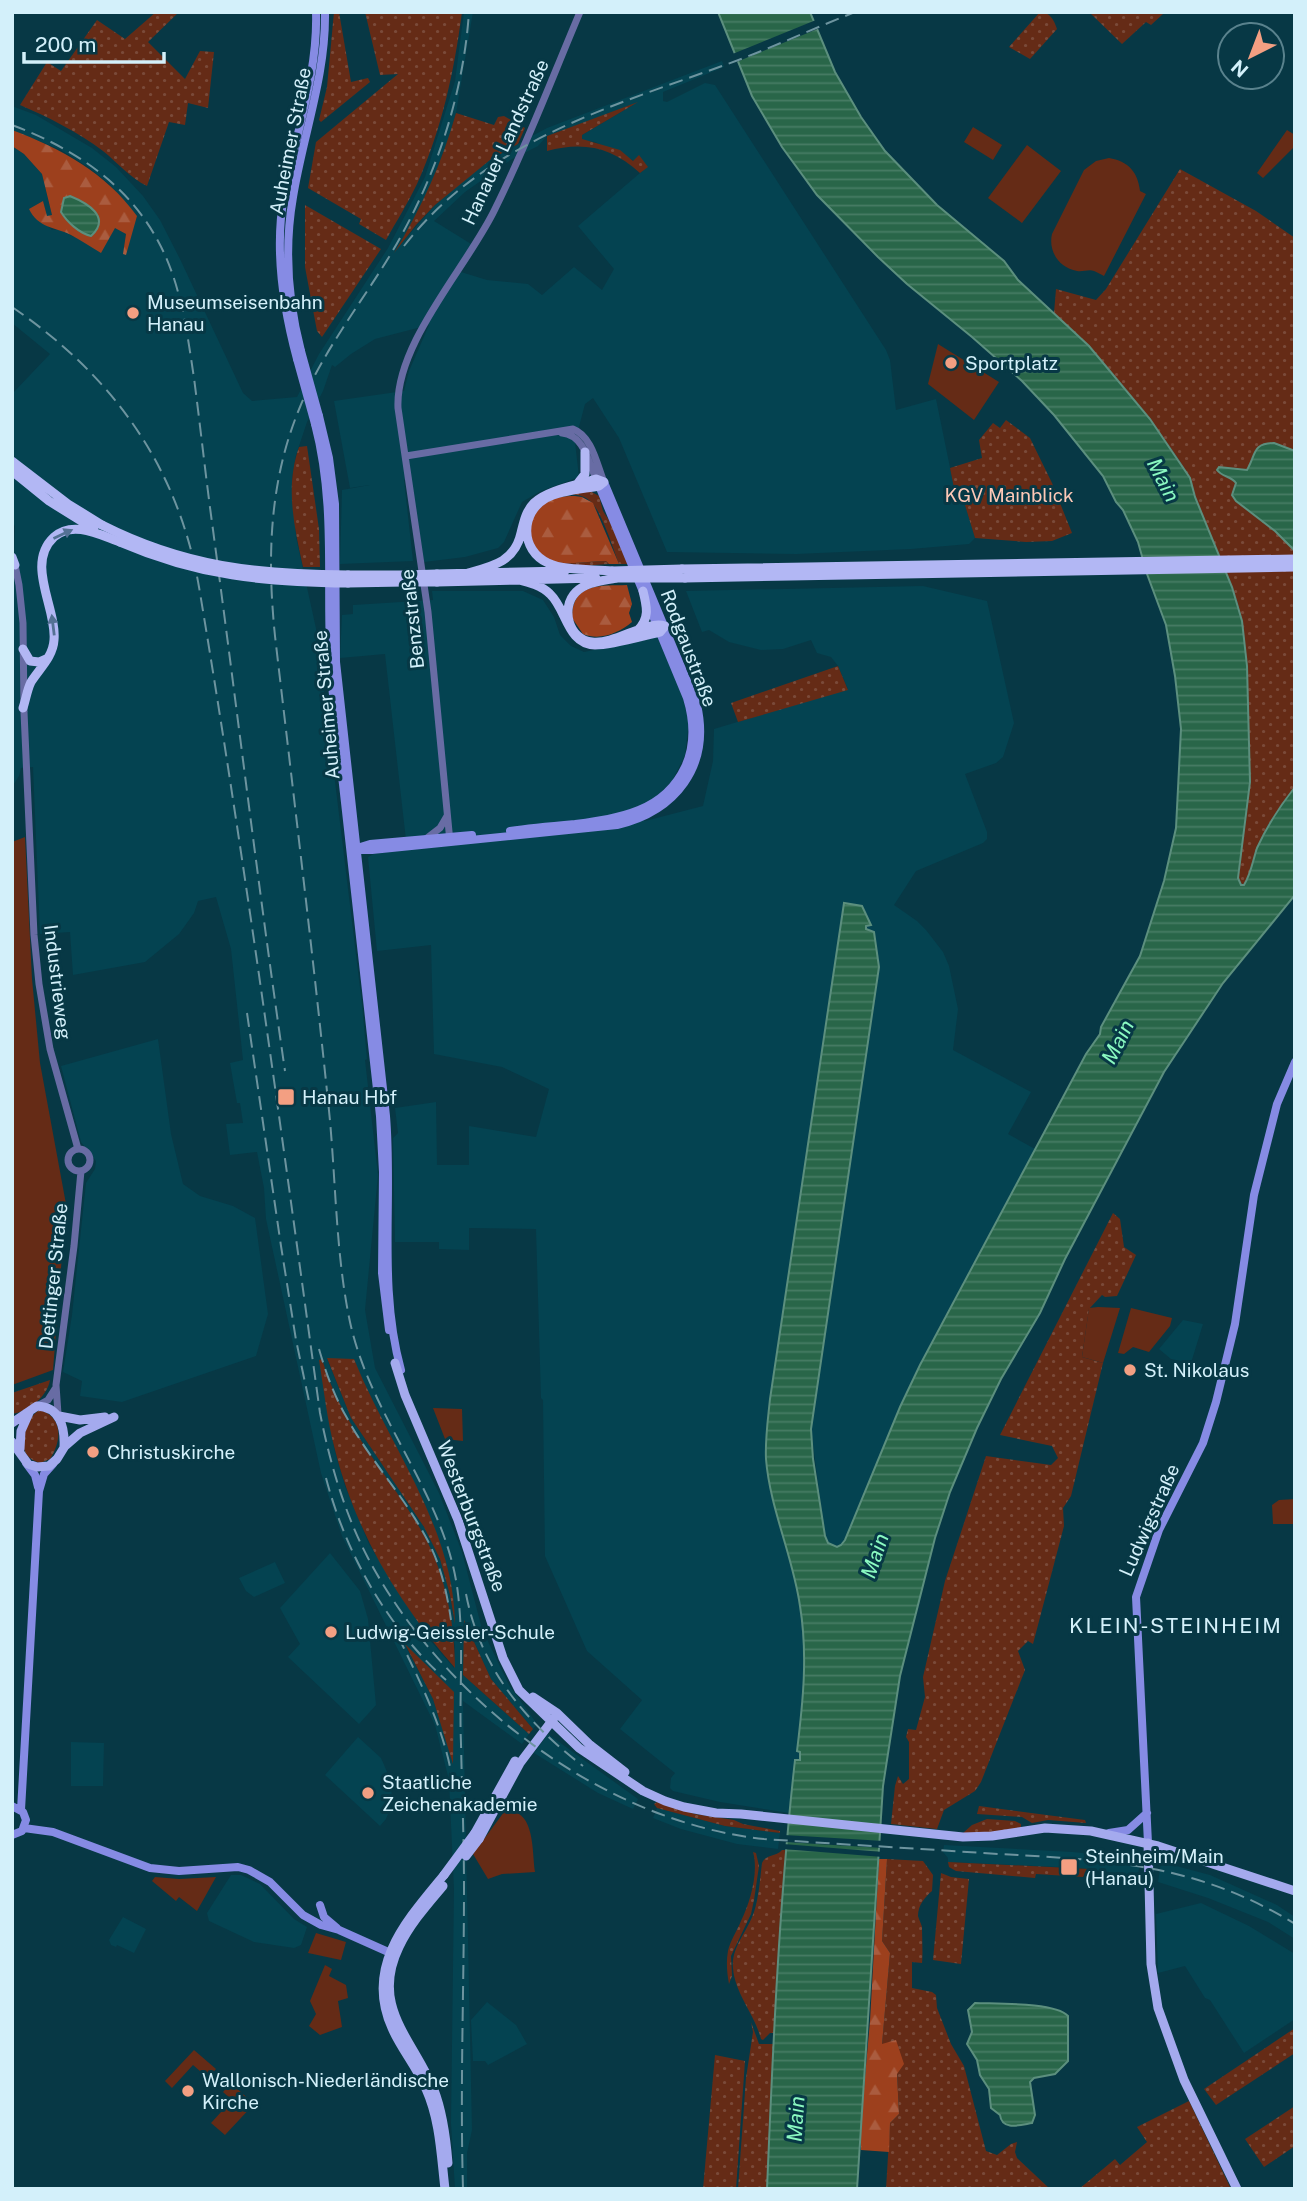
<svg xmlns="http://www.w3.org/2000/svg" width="1307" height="2201" font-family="'Public Sans',sans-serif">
	<defs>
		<pattern id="grass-dots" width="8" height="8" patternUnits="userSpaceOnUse" patternTransform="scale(1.75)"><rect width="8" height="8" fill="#652b16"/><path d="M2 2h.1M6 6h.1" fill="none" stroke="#7a4a39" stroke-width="1.8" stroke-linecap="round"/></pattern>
		<pattern id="forest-firs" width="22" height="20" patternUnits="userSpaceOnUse" patternTransform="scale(1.75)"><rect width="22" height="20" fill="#9d401d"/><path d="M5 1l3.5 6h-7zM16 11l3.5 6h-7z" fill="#aa5c3f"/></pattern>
		<pattern id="water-rules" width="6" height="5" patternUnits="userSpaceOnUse" patternTransform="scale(1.75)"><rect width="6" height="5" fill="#296649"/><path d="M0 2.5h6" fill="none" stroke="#477c64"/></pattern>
	</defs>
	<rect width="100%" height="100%" fill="#073845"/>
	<path fill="#044351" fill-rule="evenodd" d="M464,12h9l-17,101 -7,25 -22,57 -28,51 36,-41 28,-24 27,-21 42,-24 15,-8 175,-67 2,6 -61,25v9l4,1 38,-19 10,2 171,265 4,10 6,50 40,-11 19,93 6,-1 14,47 -6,6 -58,5 -115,5 -129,-2 -48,-114 -26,-40 -8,6 -10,38 4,35 -38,14 -19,11 -18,40 -6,6 -33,9 -41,5 -13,-84 -7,2 9,81 -73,3 2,-74 28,-5 -20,3 -16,-87 70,-10 5,-20 20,-46 -54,14 -24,15 -16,13 -3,-2 -9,26 -16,31 -11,33 -4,23 4,59 21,96 45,371 5,55 -2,1 13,115 -13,135 10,58 64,125 23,59 20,77 27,56 28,39 -4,5 -42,-50 -26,-57 -2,53 66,59 -7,10 -59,-43 9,429 -5,23v36h-12l-4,-66 3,-234 -5,-109 -14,-55 -93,-189 -21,-63 -55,-254 -2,-31 -7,-36 -27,3 -4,-31 17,-1 -3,-20h-3l-7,-40 13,-3 -12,-111 -15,-52 -18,4 -4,12 -15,21 -34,28 -72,13 -3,-43 -30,2 -7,-167 -12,1 -2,8 -7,11v-202l1,1 2,-60 -3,-4v-128l38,-40 -38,-31v-177l12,8 18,20 10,41 -5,2 -4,-16 -13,8 22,21h9l13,7 41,-10 11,7 -3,20 14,-38 -28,-32 -21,-17 -27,-17 -49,-20v-24l24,9 56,33 24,19 27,29 17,24 20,39 63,134 9,8 45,-4 22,-43 69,-106 37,-71 30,-96zM633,105l-51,30 -1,5 14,2 52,25 -69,59 36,43 -12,21 -28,-23 -32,28 -14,-11 -41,-4 -26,-8 15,-25 -42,-26 31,-29 47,-33 26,-13 9,-10zM321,1359l8,24 18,37 72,106 18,39 11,39 7,43 -1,21 -26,-30 -59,-94 -24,-58 -11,-38zM327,1359l37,25 44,86 36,86 8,37 2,24 -4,-22 -10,-36 -16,-32 -73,-109zM406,1647l47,45v69l-20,-62z
		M923,586l64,15 27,122 -11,34 -7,6 -31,11 22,58v7l-4,4 -67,28 -22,34 23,16 9,9 17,22 6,14 9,43 -5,41 78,42 -23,42 27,15 -94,175 -45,94 -51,122 -4,5 -9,1 -6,-6 -2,-11 -13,-100 68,-462 -5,-35 -8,-3v-3l5,-2 -9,-18 -18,-3 -74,496 -4,43v18l8,41 25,96 6,50 -2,56 -6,48h3v9h-5l-6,53 -69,-11 -47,-11 -3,-3 1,-10 4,-5 -55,-44 22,-29 -55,-49 -42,-95 -2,-156 -2,-2 -5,-169 -67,-1v22l-30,-1v-7h-44l-2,-104 5,-5 -3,-25 41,-6 1,63h32v-39l67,11 13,-48 -47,-22 -68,-13 -3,-109 -54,6 -9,-94 6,-3 33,-5 -22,-195 -45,4 2,-43 11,-1v-9l80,-5 -1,-9h91l20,9 11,17 6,18 11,11 13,6 73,-15 23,51 9,34 -4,33 -13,26 -19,19 -19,11 11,10 58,-15 10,-45 1,-32 134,-40 -10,-23 -7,-9 -14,-4 -6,-13 -28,9 -22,1 -32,-8 -20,-12 -7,2 -16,-41z
		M158,1039l13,95 12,50 17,12 33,10 22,12 13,96 -12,42 -134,46 -42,-6 2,-15 -19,-9 9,-57 14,-132 9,-14 1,-8 -15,-19 -20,-76z
		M1183,1320l20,4 -12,39 -20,-4 -12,-10z
		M330,1553l30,38 8,28 8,86 -17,19 -71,-67 12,-13 -20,-36z
		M275,1562l10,21 -31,14 -8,-6 -7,-13z
		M548,1734l90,65 -5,10 -35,-16 -64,-40z
		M358,1737l23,21 10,23 1,23 -6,15 -6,7 -55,-51z
		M71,1742l33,1 -1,43h-32z
		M657,1808l68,18 55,7 -2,16 -41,-5 -56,-15 -28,-11z
		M944,1845l129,7 67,7 -2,17 -58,-8 -132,-6v-4l-5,-6z
		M1161,1862l49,13 67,30 18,12v22l-27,-17 -60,-24 -50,-16z
		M231,1875h10l19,9 34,35 13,8 -6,18 -7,3 -40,-6 -45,-21 -2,-8z
		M1201,1903l48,23 46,28v65l-51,34 -34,-53 -5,-2 -20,-32 -27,7 -2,-59z
		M123,1917l23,12 -12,24 -17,-8 -1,2 -5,-2 -2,-5z
		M487,2002l29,23 11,19 -39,21 -3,-4h-12l-2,-41z"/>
	<path fill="url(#grass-dots)" d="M156,12h23l-31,30 37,37 15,-28 14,1 -6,56 -20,-5 -3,22 -16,-3 -22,64c-17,-8 -29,-23 -44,-35 -25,-19 -55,-34 -83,-46l27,-43 14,9 36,-51 28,19z
		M334,12h5l12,70 17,-4 2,4 -49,40 -2,-2 8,-33z
		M365,12h97c-8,60 -20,117 -45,172 -9,19 -21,38 -31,56l-27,-16 2,-5 -53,-31 8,-46 82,-68 -18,1z
		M1040,12c10,0 14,8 17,17l-27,30 -21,-12z
		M1089,12h73l1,2 -12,11 -5,-3 -24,22z
		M638,102l-56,33v4l38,11 13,11 6,-6 9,12 -8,6c-28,-26 -57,-32 -93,-22v-15z
		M456,113l38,12 4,-8 6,-1 21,12 -7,16 -28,16 -55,45 -19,20 -22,28c27,-44 48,-90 62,-140z
		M1180,169l76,42 39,27v213c-14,-7 -32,-14 -41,3 -3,5 -4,11 -7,16l-23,-2 -7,3 20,12 -5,12 4,6 39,30 20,20v236l-27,38 -11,24 -9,29 -5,7 -5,-5 12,-98 -3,-116 -5,-45 -5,-20 -42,-104 -5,-19 -11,-18 -29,-41 -37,-45 -24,-28 -35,-33 2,-24 40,11 10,-11z
		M305,205l76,44 -59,88 -5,-6 -12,-64z
		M1006,420l24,18 22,45 20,50 -20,8 -26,1 -51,-4 -14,-46 -6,1 -5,-25 32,-10 -3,-18 14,-17 7,5z
		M307,446l12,83 1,38h-17c-9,-41 -18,-80 -4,-120z
		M590,491l9,5 4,15 7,11 18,42h-9c-6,-16 -16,-48 -26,-60 -20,-25 -77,3 -61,39 4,8 11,15 20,18 16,5 37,0 54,0l3,3c-18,1 -42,5 -59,-1 -28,-12 -29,-51 -2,-64 12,-7 29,-7 42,-8z
		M838,666l10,24 -110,32 -7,-19z
		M1113,1213l7,6 4,28 12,8 -19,41 -12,1 -3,-2 -13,14 -7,48 21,6 -32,133 -8,12 1,18 -31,118 -5,-3 -10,10 7,19 -44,112 -6,9 -31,19 -7,19 -46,-5 4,-38 3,-10 5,8 6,-5v-37l-3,-5 2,-8 8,1 9,-33 -2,-20 22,-96 41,-125 65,9 7,-7 -6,-12 -52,-11z
		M327,1358l27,1c35,87 100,168 101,265l-5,-29 -10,-36 -16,-32 -73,-109z
		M322,1359c19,65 62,110 96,166 26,41 37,96 37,143 -56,-64 -99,-135 -120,-218 -8,-30 -11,-60 -16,-90z
		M50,1380c-3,17 -21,31 -38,34v-21z
		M40,1410c23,7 22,31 10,49l-10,4c-18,-5 -20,-20 -13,-36 4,-8 5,-13 13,-17z
		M464,1620l27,59 42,50 -4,5 -66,-59z
		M405,1644l49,48 -1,72 -20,-65z
		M657,1802l38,12 39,6 9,4 37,7v2l-55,-7 -68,-18 -3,-4z
		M979,1806l106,14 1,3 -38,-3 -16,3 -10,-6 -45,-3z
		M987,1819l28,2 6,3v5l-32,4h-26l9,-8z
		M782,1850h5l-13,183h-4l-7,7 -2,-1c-6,-24 -26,-45 -28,-71 -2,-21 15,-37 21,-56 5,-15 6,-33 8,-49 4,-9 14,-6 20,-13z
		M753,1852l3,1 3,13 -5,34 -3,14 -20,42 1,20 -3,8c-2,-11 -3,-22 -1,-33 2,-10 9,-20 13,-30 9,-18 18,-49 12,-69z
		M887,1859l36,2 10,14 -1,16c-7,6 -14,14 -14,25 1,4 3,7 4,11 0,8 1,28 0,36l-10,-1v26l20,4 4,3 1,13 14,36 13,22 22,85 11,4 14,-11 6,-2 -2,10 2,6 33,31h-164l4,-66 9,-9 -2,-41 -15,-29 8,-91 -8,-12z
		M948,1862l142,7 -7,8 -47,-3 -1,4 -79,-7 -7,-4z
		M941,1873l10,4 18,2 -8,85 -28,-4z
		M751,2022l8,22h14l-6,145h-29l8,-111 7,-46z
		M1295,2028v25l-79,52 -12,-16z
		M715,2055l30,6 -9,128h-33z
		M1189,2101l42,88h-152l36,-30 5,6 27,-23 -10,-15z
		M1295,2106v40l-31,21 -19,-28z"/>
	<path fill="url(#forest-firs)" d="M12,130c50,19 93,42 125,86l-11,39 -3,-1 3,-20 -11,-6 -14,25c-10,-6 -19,-12 -30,-18 -16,-8 -33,-7 -42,-26l14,-8 4,15 5,-1 -10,-41 -18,-20 -12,-8z
		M575,496l7,1 11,6 26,61h-10l-3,-3c-17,0 -38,5 -55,0 -24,-9 -28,-42 -8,-57 9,-7 22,-8 32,-8z
		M627,585l5,19 -3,9 3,9c-13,11 -32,19 -49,12l-11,-16c0,-36 29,-32 55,-33z
		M879,1859h8l-5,82 8,12 -8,91 14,-4 8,24 -7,10 2,40 -9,9 -1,29 -28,-2v-28l9,-101z"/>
	<path fill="#652b16" d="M973,127l29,18 -9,15 -29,-18z
		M1287,130l8,5v11l-32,32 -6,-5z
		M1027,145l34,26 -39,52 -34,-25z
		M1109,158c19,3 29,14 31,33l6,3 -42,82c-4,-2 -7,-4 -10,-5 -5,-2 -11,1 -17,0 -18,-3 -29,-20 -25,-37l32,-64 12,-9z
		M938,344l61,38 -25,38 -46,-36z
		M25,837l7,142 8,84 26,141 -13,166 -41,15v-543z
		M1098,1307l22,1 -17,55 -21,-6 7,-49z
		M1131,1308l41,10 -2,8 -21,26 -16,-5 -9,7 -6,-1z
		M433,1408l29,1 1,32 -18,-2z
		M1295,1499v25h-22l-1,-19 7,-5z
		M509,1811c26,1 23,40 26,61l-33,2 -14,5 -15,-25 31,-42z
		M155,1877l24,2 37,-2 -19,34 -18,-14 -3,4 -24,-20z
		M316,1933l30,9 -5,18 -33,-7z
		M325,1965l7,4 -3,7 17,9 2,13 -10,3 4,26 -22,8 -11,-9 7,-12 -6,-13z
		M194,2050l22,19 -8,9 -15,-13 -21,23 -7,-7z
		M231,2083l23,21 -29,31 -14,-12 21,-23 -9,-8z"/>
	<path fill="url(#water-rules)" stroke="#5c8f7e" stroke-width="2" d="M718,12h92l25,60 26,45 24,34 52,54 67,56 14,19 71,66 61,73 40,59 5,19 37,90 10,34 5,45 3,116 -12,96 3,7h3c7,-11 9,-25 13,-37 10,-22 23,-42 38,-61v108l-72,88 -59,89 -99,187 -25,54 -39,66 -24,49 -27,64 -15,46 -35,138 -17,110 -26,403h-90c6,-143 12,-287 28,-429h5v-8l-3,-1c6,-49 11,-96 3,-145 -7,-50 -30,-97 -34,-147 -1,-20 2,-40 4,-60l74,-496 18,3 9,19 -5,1v3l8,3 5,35 -68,462 2,30 12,77 3,7 9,4 4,-2 4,-5 55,-133 20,-42 166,-311 14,-20 1,-7 39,-71 24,-75 12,-53 5,-99 -6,-53 -9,-51 -19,-51 -9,-32 -15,-32 -7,-8 -13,-26 -49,-61 -32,-34 -50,-44 -65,-53 -29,-27 -61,-62 -35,-48 -30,-51z
		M70,196c17,7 42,21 21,40 -12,-3 -24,-14 -30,-24l3,-14z
		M1274,443l21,8v100l-20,-20 -39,-30 -4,-6 4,-12c-5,-7 -14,-6 -19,-13l2,-3 28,3c9,-15 5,-27 27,-27z
		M975,2003c20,1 80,-1 93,13v45l-13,13 -21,4 -4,4 5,33 -3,8c-12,2 -30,8 -32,-8l-9,-7 -2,-19 -9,-14 -3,-15 -10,-16 5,-12 -4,-22z"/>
	<path fill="#073845" d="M816,20l4,8 -86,35 -4,-8z
		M784,1835l100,6 -1,7 -99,-6z
		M783,1844l100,8v5l-100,-8z"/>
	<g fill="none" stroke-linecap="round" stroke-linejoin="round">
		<path stroke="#686ca4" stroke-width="7" d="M562,433c22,2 26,28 34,46
			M406,456l167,-27c19,7 24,36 31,53
			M15,565l4,20 4,38 1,89 10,223 5,49 11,65 28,100
			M427,838l13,-10 7,-12
			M450,842l-22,-230 -30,-204c-3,-65 70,-142 97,-199 32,-64 57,-131 85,-197
			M68 1160a11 11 0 1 1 22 0a11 11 0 1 1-22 0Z
			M37,1406l11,-6 7,-11
			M58,1414l-2,-29 18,-139 7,-75"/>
		<path stroke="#868be4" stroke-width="8" d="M301,351c-13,-50 -17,-102 -8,-154 10,-62 33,-121 32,-185
			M297,359c-14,-52 -23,-109 -13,-163 11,-61 34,-121 32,-184
			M319,416l10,42 6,46 1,158 50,454c7,84 -8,172 15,254
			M315,424c23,88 9,173 17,262l48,430 3,56 -1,101 7,57
			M510,831c21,-3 43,-5 65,-7 44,-6 89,-12 110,-57 10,-22 9,-46 2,-69l-90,-217
			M355,848l5,2h12l245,-25c59,-14 94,-59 80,-120l-93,-223
			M357,848l13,-4 102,-9
			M26,1463l9,12 3,12
			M12,1806l11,6 3,8 -4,11 -10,4
			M21,1810l18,-319 5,-17 9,-10
			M24,1828l29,4 97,36 29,3 59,-4 11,3 21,12 33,33 18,10 18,5 47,21 10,2
			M1109,1833l19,-3 19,-17
			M1148,1843l-12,-246 23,-67 44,-87 13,-41 19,-78 19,-129 23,-91 18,-42
			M320,1905l4,12 13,11"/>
		<path stroke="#a4aaee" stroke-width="9" d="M395,1363l10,32 53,125 45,138 16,32 60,58 64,43 22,10 19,6 32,6 25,1 222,23 29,-1 53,-8 46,3 67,15 137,45
			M59,1416l21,4 25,-3
			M12,1423l25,-17c23,1 28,21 27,41
			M12,1442l16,22 9,3 12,-1 8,-7 8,-13 15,-13 34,-16
			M20,1449l1,-18 8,-18
			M533,1697l24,16 32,31 36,28
			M475,1833l40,-72
			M479,1839l41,-76 34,-45
			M1148,1843l3,121 7,44 26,72 53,109
			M444,1875c-37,45 -80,91 -52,153 9,21 25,39 34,61 14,31 15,66 19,100
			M443,1886c-16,19 -33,38 -44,61 -29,60 14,92 35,143 9,23 12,48 14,73"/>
		<path stroke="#b2b7f4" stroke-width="9" d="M12,461l56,43 34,21
			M12,471l37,30 45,28
			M578,483l7,-9v-22
			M12,557l3,8
			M682,569l613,-10
			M468,573c26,-7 47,-12 53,-40 3,-12 5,-22 13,-30 13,-13 44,-18 62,-24l8,3 -5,4c-17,3 -38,4 -53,12 -26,15 -26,52 2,65 16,8 46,6 64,8
			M437,574l128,-3
			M348,575h56
			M685,578l610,-11
			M516,579c12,3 25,6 34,15 17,16 17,50 45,51 18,0 47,-9 65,-13l5,-6c-19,-6 -50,19 -73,16 -23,-2 -32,-34 -16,-50 10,-10 26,-11 40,-14
			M437,582l159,-4
			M348,583l57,-1
			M637,631c13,-12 10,-24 6,-40
			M23,649l7,12 9,1 9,-4
			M23,708c3,-9 4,-18 8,-26 8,-13 22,-25 23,-42 3,-32 -29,-76 0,-103 19,-17 46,-2 66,5"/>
		<path stroke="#6d949f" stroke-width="2" stroke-dasharray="14 7" stroke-linecap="butt" d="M12,125c61,23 115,58 146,116 23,42 29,91 36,137 6,46 11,92 17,137 25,185 47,371 74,556
			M404,246c79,-102 202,-138 318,-180 45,-16 88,-36 133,-54
			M12,307c100,68 166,159 187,280 46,274 83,550 121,826 10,50 24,99 48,145 75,142 235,264 396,281 72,5 145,9 218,14 117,7 209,7 313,71
			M247,1013l34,233 15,94 14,66
			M319,1349c7,24 15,47 28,69 24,44 59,80 82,125 12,24 18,50 22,77
			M326,1478c20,76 61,149 120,202
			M466,1594c14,73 59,128 117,172
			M398,1636c24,50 49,98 56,154
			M463,2189c-3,-101 1,-201 1,-302 0,-47 -2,-95 -3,-143 -2,-50 3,-100 -3,-150 -11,-97 -87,-175 -108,-272 -15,-70 -14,-149 -22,-221 -16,-155 -35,-310 -53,-465 -8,-78 -6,-155 25,-229 22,-54 59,-101 89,-150 45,-75 74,-158 80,-245"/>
		<path stroke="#868be4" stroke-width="8" d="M301,351l18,65
			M297,359l18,65"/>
		<path stroke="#a4aaee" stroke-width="9" d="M466,1856l13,-17
			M444,1875l31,-42"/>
		<path stroke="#b2b7f4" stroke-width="9" d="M102,525c83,42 154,49 246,50
			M120,542c79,34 144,40 228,41
			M612,571l70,-2
			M404,575l33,-1
			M616,578h69
			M405,582h32"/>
	</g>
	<defs><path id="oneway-solid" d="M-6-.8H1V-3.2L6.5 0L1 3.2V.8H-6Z" transform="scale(1.75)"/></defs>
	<g fill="#547194">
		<use href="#oneway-solid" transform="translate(63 534) rotate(-25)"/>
		<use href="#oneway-solid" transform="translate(53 625) rotate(-97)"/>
	</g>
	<g fill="#f39f82" stroke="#073845" stroke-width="2.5">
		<circle cx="133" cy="313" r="7"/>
		<circle cx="951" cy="363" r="7"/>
		<rect x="277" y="1088" width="18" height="18" rx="3.5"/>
		<circle cx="1130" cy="1370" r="7"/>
		<circle cx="93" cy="1452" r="7"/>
		<circle cx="331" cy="1632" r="7"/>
		<circle cx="368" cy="1793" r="7"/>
		<rect x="1060" y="1858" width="18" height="18" rx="3.5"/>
		<circle cx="188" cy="2091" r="7"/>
	</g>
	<g text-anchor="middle" stroke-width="6" stroke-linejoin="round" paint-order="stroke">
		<g font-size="19" fill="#d3f0fa" stroke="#073845">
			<text transform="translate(290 141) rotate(-79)" y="7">Auheimer Straße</text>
			<text transform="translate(505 142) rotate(-65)" y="7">Hanauer Landstraße</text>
			<text transform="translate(412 619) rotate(-96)" y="7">Benzstraße</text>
			<text transform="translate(689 648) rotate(69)" y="7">Rodgaustraße</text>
			<text transform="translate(326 705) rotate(-95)" y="7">Auheimer Straße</text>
			<text transform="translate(58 982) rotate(83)" y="7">Industrieweg</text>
			<text transform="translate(53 1276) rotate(-84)" y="7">Dettinger Straße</text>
			<text transform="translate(472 1516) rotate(69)" y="7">Westerburgstraße</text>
			<text transform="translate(1149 1520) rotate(-66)" y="7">Ludwigstraße</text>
		</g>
		<g font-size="19" fill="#d3f0fa" stroke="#073845" text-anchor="start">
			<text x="147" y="309">Museumseisenbahn<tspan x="147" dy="22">Hanau</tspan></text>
			<text x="965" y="370">Sportplatz</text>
			<text x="302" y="1104">Hanau Hbf</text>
			<text x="1144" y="1377">St. Nikolaus</text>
			<text x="107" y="1459">Christuskirche</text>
			<text x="345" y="1639">Ludwig-Geissler-Schule</text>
			<text x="382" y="1789">Staatliche<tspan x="382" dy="22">Zeichenakademie</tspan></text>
			<text x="1085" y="1863">Steinheim/Main<tspan x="1085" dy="22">(Hanau)</tspan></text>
			<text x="202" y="2087">Wallonisch-Niederländische<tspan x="202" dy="22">Kirche</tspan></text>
		</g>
		<g font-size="19" fill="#fec9b7" stroke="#073845">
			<text x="1009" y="502">KGV Mainblick</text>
		</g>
		<g font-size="21" font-style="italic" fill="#8af9c1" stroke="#073845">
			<text transform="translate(1163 480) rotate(63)" y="7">Main</text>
			<text transform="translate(1118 1042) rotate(-63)" y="7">Main</text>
			<text transform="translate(875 1556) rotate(-71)" y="7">Main</text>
			<text transform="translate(796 2119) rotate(-86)" y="7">Main</text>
		</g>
		<g font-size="21" letter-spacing="2" fill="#d3f0fa" stroke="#073845">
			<text x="1176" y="1633">KLEIN-STEINHEIM</text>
		</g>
	</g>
	<rect width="1307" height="2201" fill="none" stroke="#d3f0fa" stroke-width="28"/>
	<g transform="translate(1251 56) rotate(222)"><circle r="33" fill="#073845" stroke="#59828d" stroke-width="2"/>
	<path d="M0-5L12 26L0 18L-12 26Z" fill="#f39f82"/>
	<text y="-10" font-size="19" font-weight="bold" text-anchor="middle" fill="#d3f0fa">N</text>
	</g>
	<path d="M24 52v10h140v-10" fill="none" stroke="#d3f0fa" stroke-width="3.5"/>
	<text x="35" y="52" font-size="21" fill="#d3f0fa" stroke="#073845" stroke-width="5" paint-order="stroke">200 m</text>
</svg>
